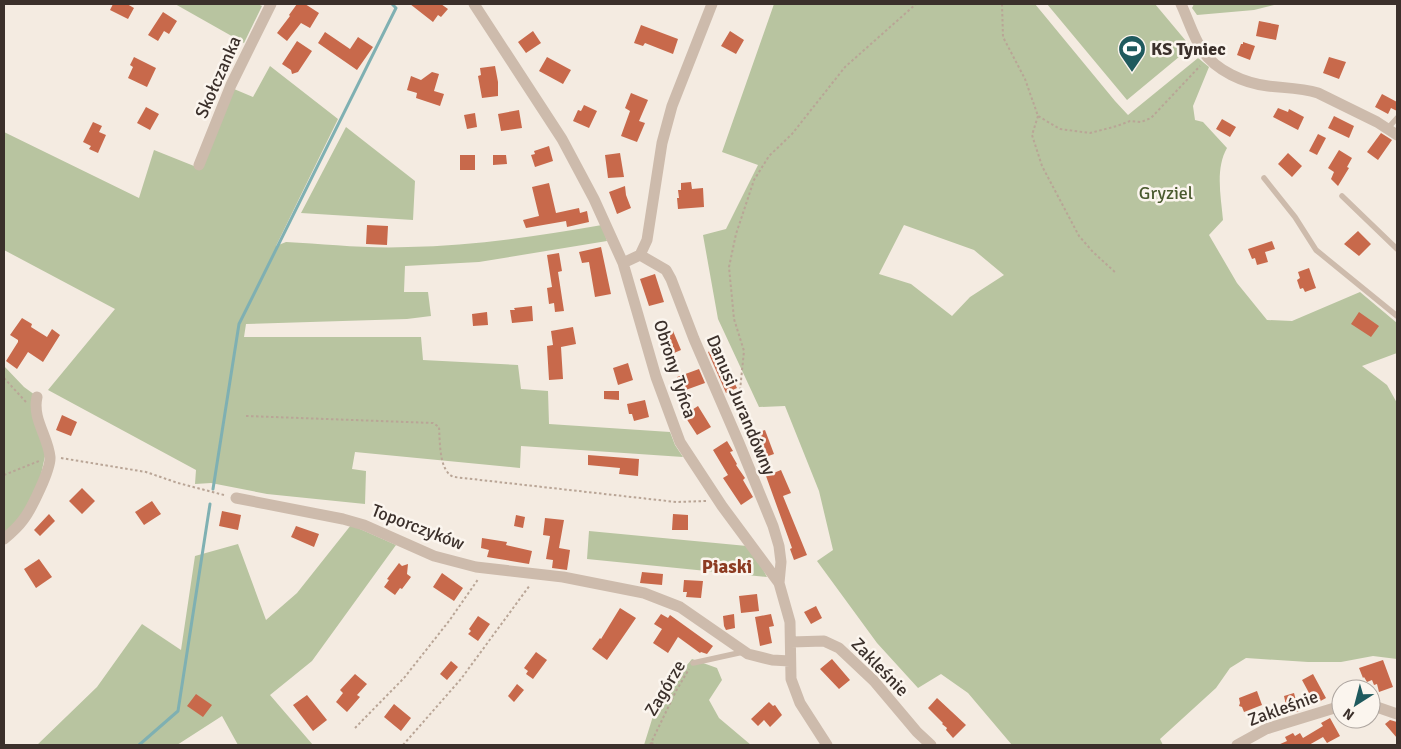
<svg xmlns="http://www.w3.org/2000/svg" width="1401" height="749" font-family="Signika,sans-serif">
	<rect width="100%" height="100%" fill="#f4ebe1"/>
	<path fill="#b8c4a0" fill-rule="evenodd" d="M175,4h83l4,2 -18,37z
		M774,4h261l80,97 13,14 70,-57 11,9 -16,39 2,14 8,2 24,26c-12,21 -6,49 -4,72l-14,15 28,48 30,37 25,1 68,-29 37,31v30l-35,13 25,19 10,18v256l-24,-3 -32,6h-33l-62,-4 -16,10 -14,20 -56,51 3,6h-151l-44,-52 -27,-19 -23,14 -41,-45 -60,-82 16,-11 -14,-59 -34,-85 -26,1 -41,-88 -15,-84 23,-6 32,-64 -36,-13zM904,225l70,25 30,25 -34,22 -18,19 -41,-32 -32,-10z
		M1047,4h108l36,43 -64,53z
		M1194,4h84l-24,6 -57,5 -5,-7z
		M270,66l68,53 -62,127 10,-4c40,2 82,7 122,5 65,-1 130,-11 194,-22l5,16 -128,21 -74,4 -1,26h24l3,24 -24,3 -161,5 -2,13h177l2,23 95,5 3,24 27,2 1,33 121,8 5,13 8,12 -162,-11 -1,22 -165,-16 -3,17 14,2 -1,33 -98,-10 -56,-11 -16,1 1,-14 -148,-80 67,-81 -111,-59v-118l135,66 15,-48 40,16 40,-77 19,8z
		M346,127l69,54 -2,39 -112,-7z
		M4,366l20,21 11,8 10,61 -6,28 -18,35 -17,15z
		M351,525l45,20 -84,116 -42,34 43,50h-75l-16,-29 -45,29h-140l60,-58 45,-63 39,26 14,-94 43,-12 28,76 31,-27z
		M589,531l158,15 12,16 8,15 -180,-18z
		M692,659l25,9 5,12 -13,20 10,18 32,27h-107l14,-45z"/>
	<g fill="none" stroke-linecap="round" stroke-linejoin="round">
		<path stroke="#7fb0b2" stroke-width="3" d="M213,489l26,-165 157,-316 -4,-4
			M139,745l39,-34 32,-207"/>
	</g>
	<path fill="#c8694b" d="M113,4h14l7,4 -6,11 -18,-9z
		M297,4h8l14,9 -9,15 -9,-5 -14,18 -10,-8 13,-17 -1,-1z
		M410,4h31l7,5 -7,8 -3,-2 -5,7z
		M163,12l14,9 -8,13 -5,-3 -6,10 -10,-6z
		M1259,21l20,4 -3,15 -20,-4z
		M641,25l37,14 -5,15 -28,-11 -2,3 -9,-3z
		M533,31l8,12 -15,10 -8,-11z
		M730,31l14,9 -8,14 -15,-8z
		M325,32l25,17 8,-12 15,10 -16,23 -39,-27z
		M297,41l15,10 -14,21 -6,2 -1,-4 -9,-6z
		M1243,42l12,4 -5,14 -13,-5 4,-11h2z
		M134,57l22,11 -9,19 -19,-9 5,-11 -3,-2z
		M547,57l24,13 -8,14 -24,-13z
		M1329,57l17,5 -7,17 -16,-6z
		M495,66l3,16v14l-16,2 -4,-22 3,-1 -1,-7z
		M432,72l7,2 -5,17 10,3 -4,12 -24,-8 1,-5 -10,-3 4,-14 10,4z
		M631,93l17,7 -9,21 6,2 -8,19 -16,-6 9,-25 -5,-3z
		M1382,94l15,8v9l-6,-3 -3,6 -13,-7z
		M584,105l13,6 -8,17 -16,-7 5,-11 3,1z
		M146,107l13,7 -9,16 -13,-7z
		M1278,108l10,4 1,-3 15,8 -6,13 -25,-13z
		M519,110l3,18 -21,3 -3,-17z
		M475,113l2,14 -10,2 -3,-14z
		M1334,116l20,10 -5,12 -21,-10z
		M1222,119l14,8 -6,10 -14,-8z
		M93,122l9,4 -3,6 7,3 -8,18 -9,-4 2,-3 -8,-4z
		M1381,133l11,7 -14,20 -11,-8z
		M1318,134l8,4 -9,17 -8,-4z
		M549,146l4,15 -18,6 -4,-12 4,-1 -1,-3z
		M1339,150l13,8 -5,9 2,1 -11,18 -7,-7 3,-7 -6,-4z
		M620,153l4,24 -16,1 -3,-23z
		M1288,153l14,13 -10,11 -14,-13z
		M460,155h15v15h-15z
		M493,155h13l1,9 -14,1z
		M691,182l1,7 11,-1 1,19 -26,2 -1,-11h2l-1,-8h3v-7z
		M549,183l7,30 23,-5 1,5 7,-2 2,11 -22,5 -1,-6 -40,7 -3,-8 16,-4 -7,-29z
		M625,186l1,9 5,13 -14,6 -8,-22z
		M367,225l21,1 -1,19 -21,-1z
		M1358,231l13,13 -12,12 -15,-12z
		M1272,241l3,8 -10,3 3,10 -11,3 -2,-7 -3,1 -4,-10z
		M601,247l10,47 -16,3 -6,-35 -7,1 -3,-11z
		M559,253l3,18 -4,1 6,39 -9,1 -1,-9 -5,1 -2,-16 5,-1 -5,-32z
		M1309,268l7,20 -11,4 -2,-4 -3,1 -3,-9 3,-2 -2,-6z
		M655,274l9,28 -15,4 -9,-27z
		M532,306l1,15 -21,2 -2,-13h5l-1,-2z
		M487,312l1,13 -15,1 -1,-12z
		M1359,312l20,14 -8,11 -20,-13z
		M22,318l10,6 -1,3 16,10 5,-8 8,6 -17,27 -15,-10 -11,17 -11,-8 12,-19v-2l-8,-5z
		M573,327l3,17 -15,3 2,32 -14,1 -2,-34 6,-1 -2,-14z
		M673,331l8,19 -14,6 -8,-19z
		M716,348l13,29 2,-1 6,12 -11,5 -18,-41z
		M628,363l5,17 -15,5 -5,-17z
		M699,369l6,14 -22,8 -6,-14z
		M604,391h15v9l-15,-1z
		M645,400l4,17 -15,4 -2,-7h-3l-2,-10z
		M698,406l13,21 -14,8 -13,-20z
		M62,415l15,7 -6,14 -15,-6z
		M765,430l9,24 -14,5 -9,-24z
		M727,441l6,10 -3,1 7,12 -1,1 9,13 -2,2 10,17 -12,8 -18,-27 5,-3 -15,-25z
		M588,455l51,4 -1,17 -19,-2 1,-6 -32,-3z
		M781,470l10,23 -8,3 24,59 -13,5 -4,-11 2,-1 -26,-72z
		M82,488l13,13 -13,13 -13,-13z
		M152,501l9,13 -17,11 -9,-13z
		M222,511l19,4 -3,15 -19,-4z
		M49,514l6,7 -15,15 -6,-6z
		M673,514l15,1v15h-16z
		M516,515l9,2 -2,11 -9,-2z
		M545,518l19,2 -5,28 11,2 -3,20 -15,-2 1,-8 -7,-1 4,-23 -7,-1z
		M296,526l23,8 -5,13 -23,-10z
		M482,538l25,4 -1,3 26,6 -3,13 -42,-7 2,-7 -8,-2z
		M39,559l13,18 -16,11 -12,-19z
		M399,563l3,3 6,-2 -1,10 4,3 -9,12 -2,-1 -5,7 -11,-8 5,-7 -2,-1z
		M642,572l21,2 -1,11 -22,-2z
		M442,573l21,15 -9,13 -21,-14z
		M684,580l19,1 -2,17 -15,-1 1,-5h-4z
		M757,594l2,17 -18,2 -2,-17z
		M816,606l6,12 -11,6 -7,-12z
		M620,608l16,10 -29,42 -15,-11 8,-11 1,1z
		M661,614l7,4 2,-3 43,31 -6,8 -6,-2 -1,1 -22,-16 -10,16 -15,-10 9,-14 -8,-5z
		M734,614l1,14 -9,2 -2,-4 -1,-10z
		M771,614l3,12 -5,1 3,16 -12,3 -5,-29z
		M478,616l12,8 -12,17 -10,-7 3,-3 -2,-2z
		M536,652l11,8 -14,19 -7,-5 2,-3 -4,-3z
		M832,659l18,21 -11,9 -19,-20z
		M1383,660l10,27 -14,5 -2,-8 -3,1 -2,-5 -5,2 -3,-5 -1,1 -4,-10z
		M451,661l7,6 -11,13 -7,-6z
		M355,674l12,10 -10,11 3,2 -13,15 -11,-10 7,-9 -3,-3z
		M1313,674l13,24 -11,6 -13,-24z
		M517,684l7,6 -10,12 -6,-6z
		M1257,691l5,14 -18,7 -2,-5 -3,-1 1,-3 -1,-5z
		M1294,693l5,18 -11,3 -4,-18z
		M196,694l16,11 -9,12 -16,-11z
		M307,695l20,25 -14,11 -20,-26z
		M937,698l29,27 -13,13 -7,-8 1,-2 -5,-4 1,-1 -15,-15z
		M769,702l4,4 2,-1 7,10 -12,12 -6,-7 -6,6 -7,-7z
		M394,704l17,14 -10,13 -17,-14z
		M1330,718l10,18 -13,7 -4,-6 -14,8h-31l9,-4 -2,-4 8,-4 2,3 5,-3 3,5 20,-12 -2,-3z
		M1390,720l7,2v16l-12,-14z"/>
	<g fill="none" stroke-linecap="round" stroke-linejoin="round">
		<path stroke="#b9a596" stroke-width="2" stroke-dasharray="2.5 2.5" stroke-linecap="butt" d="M1002,4l1,33 22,42 13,37 22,13 30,4 27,-7 13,-5 11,1 10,-4 49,-52
			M1038,116l-6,19 10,31 37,70 14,16 23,21
			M4,378l22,24
			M738,410l6,-59 -10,-32 -5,-52 7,-33 18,-54 15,-24 23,-22 53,-67 71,-63
			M246,416l187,7 6,4c1,15 0,45 15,50l222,25 30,-1
			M61,458l85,14 32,11 46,12
			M4,475l35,-14
			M355,728l49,-50 45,-57 30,-43
			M651,743l6,2
			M403,745l58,-66 69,-94
			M650,745l26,-54 13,-22"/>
		<path stroke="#cdbbac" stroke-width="5.5" d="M1388,128l9,-10
			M1264,178l31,39 21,33 81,66
			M1342,196l55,53
			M693,663l50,-11"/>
		<path stroke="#cdbbac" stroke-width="11" d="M474,4l88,135 32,60 29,64 33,114 24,65 42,64 57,77 11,39 1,57 9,24 27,42
			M1181,4c7,15 12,32 21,46 14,21 42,33 66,36 17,2 34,2 50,7l59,29 20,13
			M199,165l32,-80 40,-81
			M640,255l26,15 5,9 23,60 45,104 34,83 6,20 2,16 -2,21
			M623,263l17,-8 7,-15 15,-97 10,-37 40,-102
			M236,498l107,21 21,6 70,31 42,11 87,10 81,16 36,14 68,47 24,6 18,1
			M4,539c6,-5 14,-12 19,-19 8,-10 28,-51 27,-63 -2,-21 -18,-38 -13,-60
			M791,642l33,-1 15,7 35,33 43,51 14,13
			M1371,705l26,9
			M1237,745l29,-16 75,-23"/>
	</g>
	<defs>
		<symbol id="stadium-pin" viewBox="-11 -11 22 30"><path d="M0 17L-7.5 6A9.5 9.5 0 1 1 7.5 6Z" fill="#1f5a5e" stroke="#fbf5ee"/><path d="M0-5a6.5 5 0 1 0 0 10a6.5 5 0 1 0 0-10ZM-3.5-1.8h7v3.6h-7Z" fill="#fff"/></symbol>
	</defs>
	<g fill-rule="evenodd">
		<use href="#stadium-pin" x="1116" y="33" width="32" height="43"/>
	</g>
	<g text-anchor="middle" stroke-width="5" stroke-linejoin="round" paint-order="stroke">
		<g font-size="18" font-weight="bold" fill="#3b302b" stroke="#fbf5ee" text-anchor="start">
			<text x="1151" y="55">KS Tyniec</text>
		</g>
		<g font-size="18" fill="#3b302b" stroke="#fbf5ee">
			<text transform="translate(218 77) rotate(-66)" y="6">Skołczanka</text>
			<text transform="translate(675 369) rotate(72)" y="6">Obrony Tyńca</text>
			<text transform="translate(741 405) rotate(67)" y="6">Danusi Jurandówny</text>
			<text transform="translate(418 527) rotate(21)" y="6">Toporczyków</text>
			<text transform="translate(880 667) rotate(46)" y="6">Zakleśnie</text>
			<text transform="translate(665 688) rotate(-59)" y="6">Zagórze</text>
			<text transform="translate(1283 708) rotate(-20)" y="6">Zakleśnie</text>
		</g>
		<g font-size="18" fill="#4a5a2e" stroke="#fbf5ee">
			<text x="1166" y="199">Gryziel</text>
		</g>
		<g font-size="19" font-weight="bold" fill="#8c3b22" stroke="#fbf5ee">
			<text x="727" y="573">Piaski</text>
		</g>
	</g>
	<rect width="1401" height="749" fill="none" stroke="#3b302b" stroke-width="10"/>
	<g transform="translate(1356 704) rotate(216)"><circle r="24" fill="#fbf5ee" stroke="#aea6a0"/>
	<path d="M0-4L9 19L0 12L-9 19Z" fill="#1f5a5e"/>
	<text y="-8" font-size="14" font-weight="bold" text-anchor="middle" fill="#3b302b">N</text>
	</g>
</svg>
